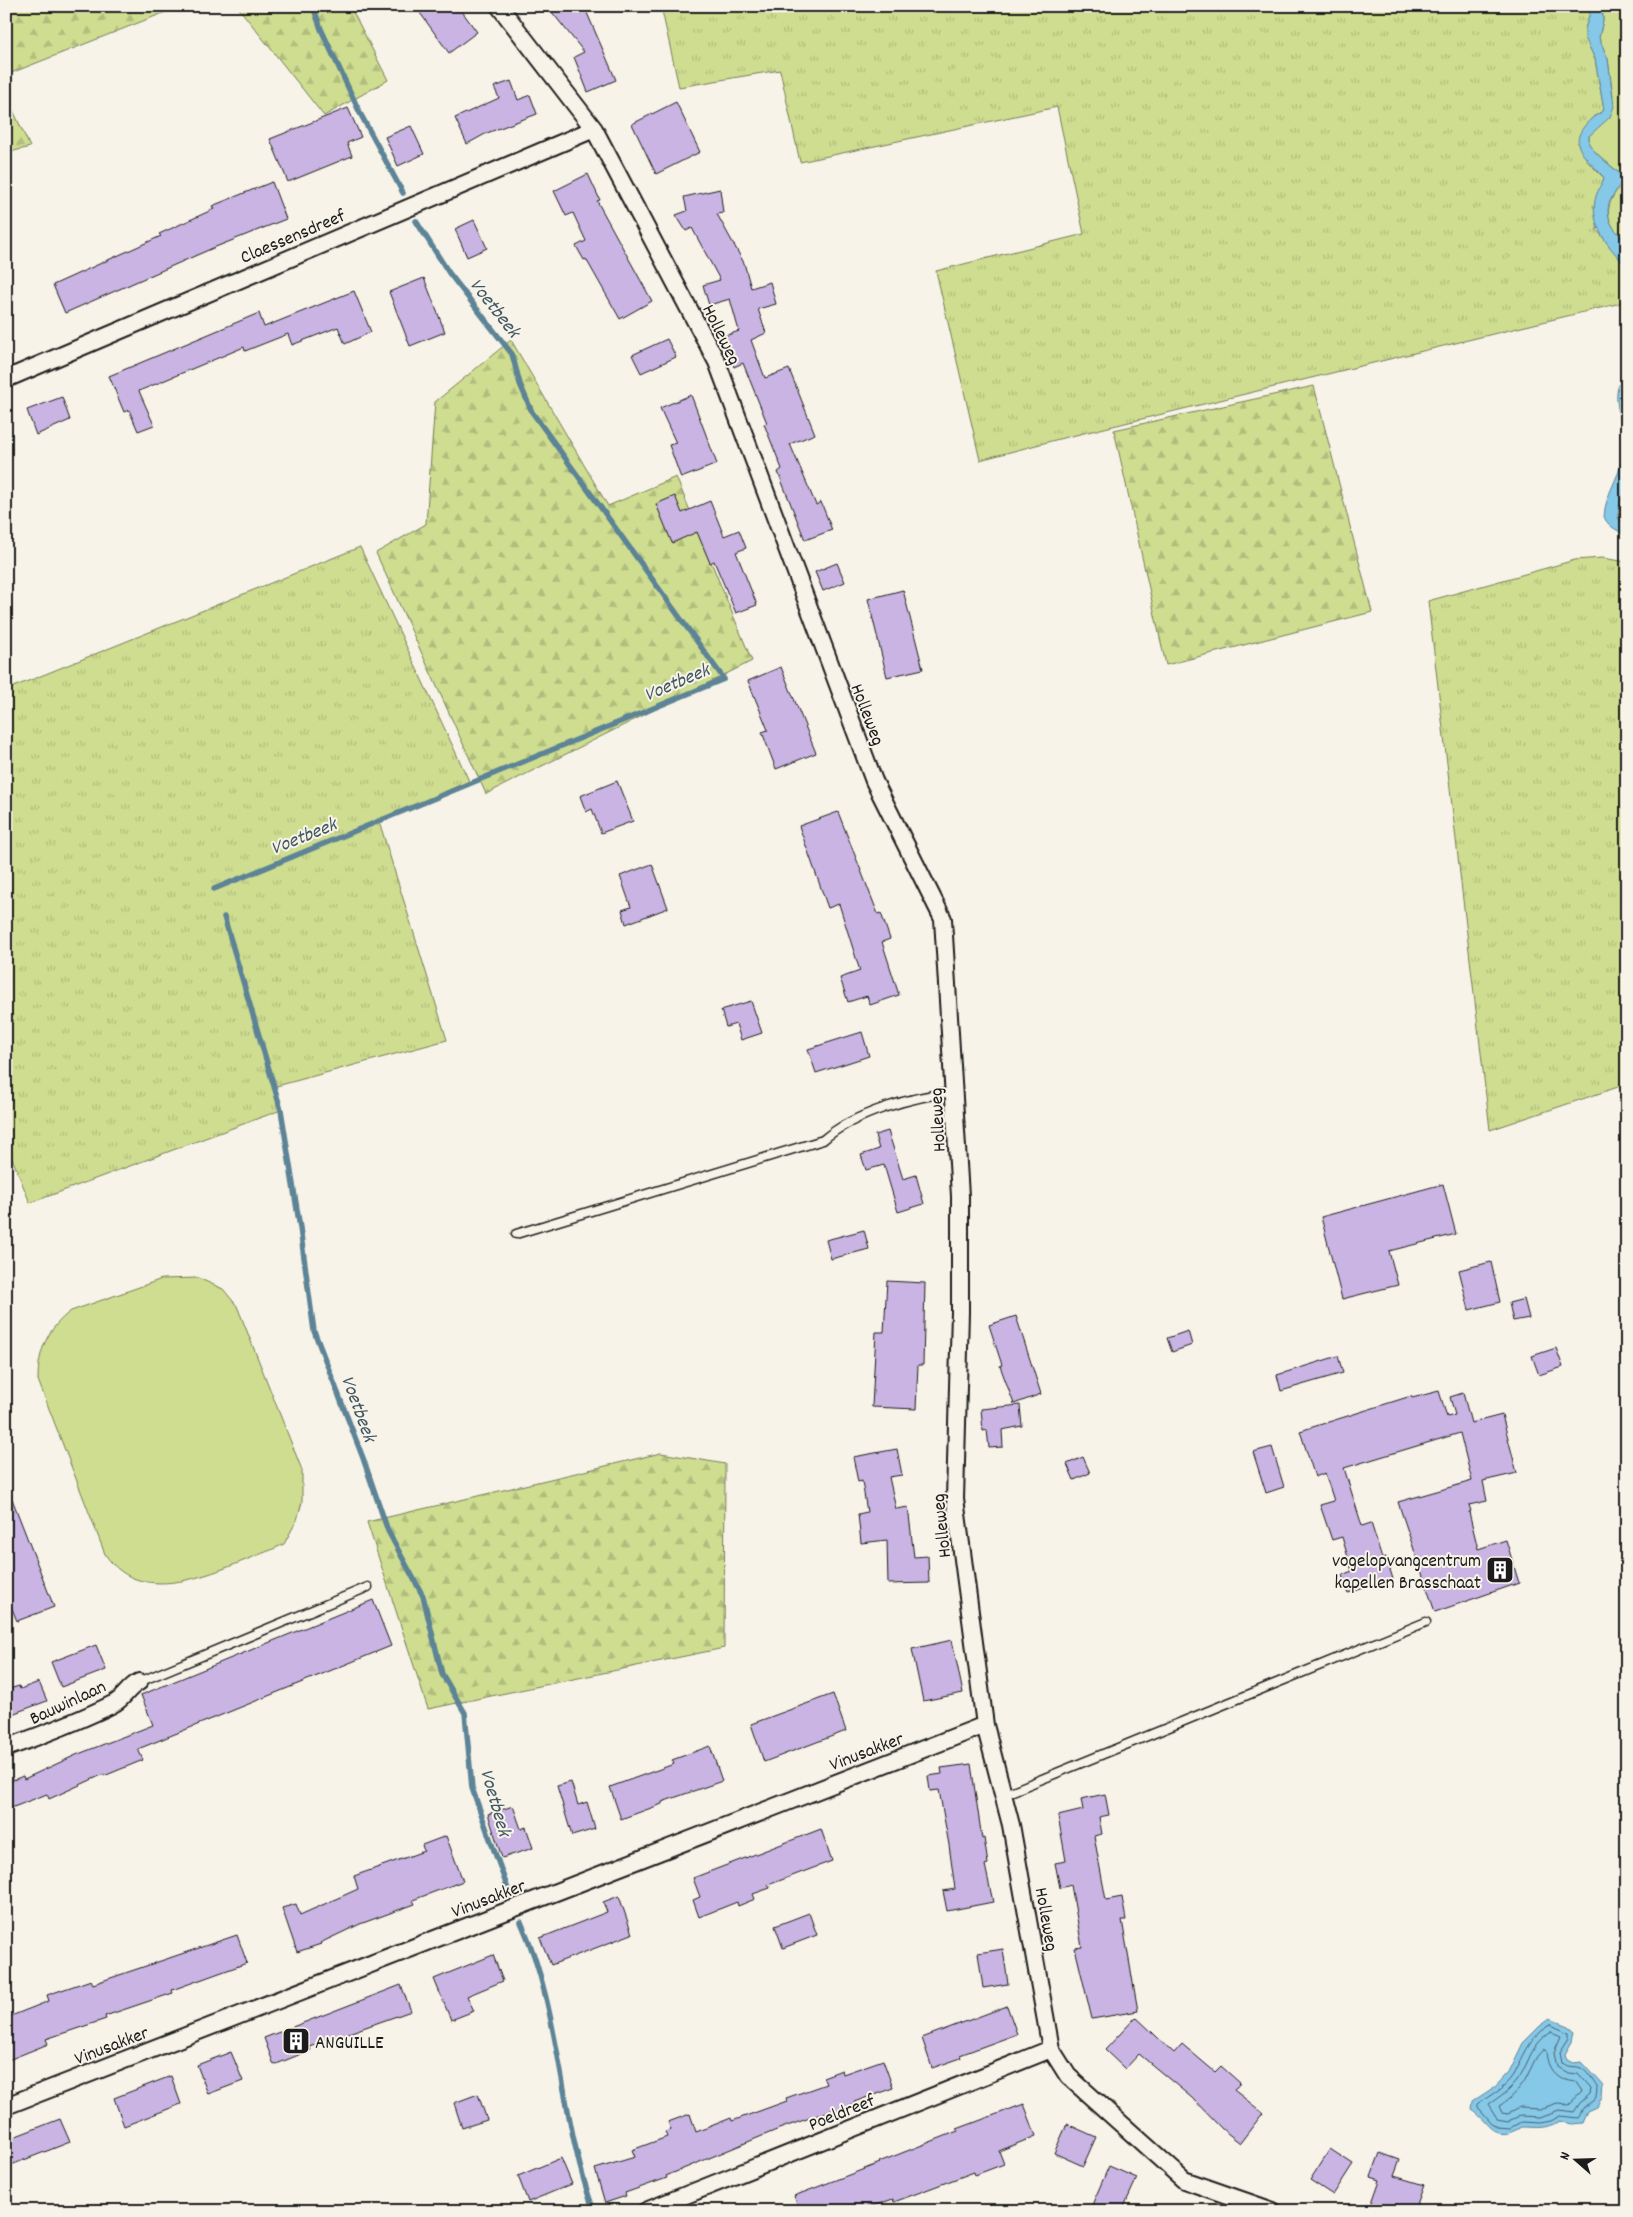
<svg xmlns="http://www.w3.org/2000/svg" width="1633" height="2217" font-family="Dekko,sans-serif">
	<defs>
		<pattern id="grass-tufts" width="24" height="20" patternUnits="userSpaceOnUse" patternTransform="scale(1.25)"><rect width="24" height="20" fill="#cfdd90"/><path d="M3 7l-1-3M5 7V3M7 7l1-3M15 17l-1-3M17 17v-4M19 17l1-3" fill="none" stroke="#b1bd7c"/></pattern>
		<pattern id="forest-firs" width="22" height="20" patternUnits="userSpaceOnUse" patternTransform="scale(1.25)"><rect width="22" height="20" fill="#cfdd90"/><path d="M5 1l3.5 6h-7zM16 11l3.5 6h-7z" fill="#b1bd7c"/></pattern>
	</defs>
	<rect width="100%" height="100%" fill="#f7f3e8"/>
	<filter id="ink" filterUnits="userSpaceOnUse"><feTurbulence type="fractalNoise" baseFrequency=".02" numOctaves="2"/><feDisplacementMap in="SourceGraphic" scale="10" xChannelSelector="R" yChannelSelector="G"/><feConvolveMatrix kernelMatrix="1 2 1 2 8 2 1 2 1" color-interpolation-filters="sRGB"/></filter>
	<g filter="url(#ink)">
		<path fill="url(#grass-tufts)" stroke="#767c56" d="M661,6h931l-7,23 5,19 5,11 9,51 -11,7 -7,43 18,18 -3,8 -4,44 30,37 -2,35 -570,138 -75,20 -44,-189 148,-37 -27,-127 -257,55 -20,-92 -101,17z
			M360,547l109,234 -90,40 68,219 -174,47 8,23 -251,93 -24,-60v-453z
			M1602,558l25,4c0,10 2,22 0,31 -3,13 -13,21 0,32v459l-137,46 -62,-529 147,-41z"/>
		<path fill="url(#forest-firs)" stroke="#767c56" d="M6,6h175l-175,69z
			M237,6h113l38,74 -64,36z
			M6,95l24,52 -24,6z
			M511,340l97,166 68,-29 76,184 -266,133 -110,-241 50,-29 9,-122z
			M1314,386l58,226 -206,53 -52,-235z
			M661,1453l64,11 -1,184 -296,61 -61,-187z"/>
		<path fill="#cfdd90" stroke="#767c56" d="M1602,6h25v239c-20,-21 -26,-35 -7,-59l-3,-15 -21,-18 -7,-8v-9l24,-40 -5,-37 -9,-21 4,-18z
			M1627,490v35l-9,-7c0,-10 3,-20 9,-28z
			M198,1278l25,11 14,17 65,164v32l-5,18 -13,24 -13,6c-49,18 -128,62 -166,4l-67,-174c0,-29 9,-51 33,-69l91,-32z"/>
		<path fill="#86c8e7" stroke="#5c8396" d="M1592,6h10l1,14 -4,18 9,21 6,47 -4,11 -21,19v8l7,9 24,21c4,15 -12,21 -12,36 0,20 16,24 19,37 1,6 0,14 0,20 -18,-20 -39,-42 -31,-71 2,-6 6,-12 8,-18 -15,-20 -42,-32 -13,-59 4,-4 9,-5 13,-9l-9,-51 -10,-21v-9z
			M1627,373v117c-6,8 -9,18 -9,28l9,7v13c-7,-9 -17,-8 -23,-21 1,-27 21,-44 20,-74 0,-24 -18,-51 3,-70z
			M1627,594v31c-12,-10 -6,-20 0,-31z
			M1550,2019l18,7 7,6 -2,8 -8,14 2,6 6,3 8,-1 22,24 -1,12 -6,9 -9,4 -5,12 -11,1 -11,-3c-13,9 -24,6 -38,6 -28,18 -31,-5 -50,-17l1,-9 23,-15 13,-14 14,-29 17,-17z"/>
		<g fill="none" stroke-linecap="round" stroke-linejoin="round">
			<path stroke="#46616d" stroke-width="1" d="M1551,2025l18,8v5l-9,14 2,10c6,7 12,3 19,6 6,3 12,13 16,19 0,16 -4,12 -13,20 -3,3 -3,8 -6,11l-18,-2 -9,5 -11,2 -18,-1 -11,6 -12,-1 -7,-3 -14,-16v-4c12,-9 27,-16 36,-30 11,-20 15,-37 37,-49z
				M1552,2032l9,4 -7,16 3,14 11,7 10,1 13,15 -1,5 -10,9 -6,9 -15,-2 -19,7 -20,-1 -12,5 -11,-2 -9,-14c11,-8 22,-15 30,-26 12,-17 12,-35 34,-47z
				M1543,2050l3,1c1,19 11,29 29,31l7,10 -13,12 -12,-1 -17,6 -21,-1 -12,6 -5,-1 -3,-7c10,-6 20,-15 26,-25 6,-10 8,-23 18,-31z"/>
			<path stroke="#5c8396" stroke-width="5.5" d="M313,6l8,23 39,84 43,80
				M214,889l510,-210 -192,-267 -12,-28 -8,-30 -63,-81 -33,-52
				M224,917l57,193 19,118 14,103 49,127 25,73 35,65 19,78 23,39 7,75 38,107
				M521,1922c40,89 39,198 73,289"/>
		</g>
		<path fill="#c9b4e4" stroke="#1c1c1c" d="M415,6h43l19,26 -28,21z
			M547,6h37l32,74 -28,12 -14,-35 10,-5z
			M511,81l7,19 12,-5 7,19 -50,19 -20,11 -12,-26 44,-20 -5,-11z
			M676,102l24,50 -44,22 -24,-50z
			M348,108l13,29 -14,6 5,13 -64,26 -18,-43z
			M411,126l13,28 -26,12 -13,-29z
			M588,174l12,26 -3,1 55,100 -32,18 -34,-60 -2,1 -8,-14 10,-5 -13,-28 -7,3 -12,-25z
			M272,182l14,37 -73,29 -148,65 -12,-28 108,-49 -2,-2 55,-25 -2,-3z
			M720,189l3,24 -6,1 27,49 7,25 19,-6 6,22 -18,5 8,24 -15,7 14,38 24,-9 26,65 -25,10 26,61 5,-3 11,28 -27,10 -27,-68 4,-3 -18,-45 3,-1 -24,-60 -9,4 -12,-30 17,-6 -9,-32 -21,6 -6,-20 17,-5 -28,-52 -6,3 -10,-16 11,-4 -3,-14z
			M474,220l13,28 -20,9 -12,-28z
			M424,278l21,54 -35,14 -21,-54z
			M354,291l17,41 -26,12 -7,-17 -46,18 -4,-11 -43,17 -1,-4 -105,44 15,34 -16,6 -9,-21 -5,2 -15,-36 150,-63 5,14z
			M667,339l9,18 -35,16 -9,-18z
			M691,395l26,69 -36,14 -12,-33 7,-2 -16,-35z
			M62,397l8,23 -34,15 -9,-25z
			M675,496l7,17 28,-12 14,35 15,-6 7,18 -10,4 21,53 -21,8 -22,-52 -4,2 -13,-31 -25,11 -16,-39z
			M837,563l8,19 -22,9 -8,-19z
			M903,590l20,79 -36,8 -19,-78z
			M781,667l35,86 -40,16 -14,-37 6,-2 -20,-49z
			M617,781l16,40 -32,12 -9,-24 -6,3 -6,-16z
			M838,812l40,102 3,-1 9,26 -8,3 17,53 -29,10 -3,-9 -19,6 -8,-24 20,-7 -21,-67 -11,4 -29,-82z
			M652,864l16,44 -42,16 -4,-14 9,-3 -11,-31z
			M751,1001l11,32 -21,7 -5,-16 -10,3 -5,-17z
			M862,1032l7,24 -53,17 -8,-24z
			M888,1131l15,48 13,-4 8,29 -26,8 -14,-47 -18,5 -5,-15 18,-6 -4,-14z
			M1443,1184l13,50 -67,17 9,34 -56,14 -21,-82z
			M864,1230l5,19 -38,10 -5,-19z
			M1491,1262l9,40 -31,8 -10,-40z
			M887,1281l38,2 -2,82h-5l-2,44 -44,-2 4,-75h8z
			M1524,1299l5,19 -16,3 -4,-18z
			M1016,1316l25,78 -27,10 -14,-38 2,-1 -13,-40z
			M1188,1331l4,14 -20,7 -5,-14z
			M1556,1348l7,19 -24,8 -7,-19z
			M1338,1356l5,17 -62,18 -4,-16z
			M1439,1391l8,26 8,-2 -5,-18 13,-4 8,30 31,-8 15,58 -34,8 4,20 -18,4 2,6 -2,1 9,37 28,-9 13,43 -84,29 -37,-110 74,-21 -12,-48 -116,35 18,58 9,-3 11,35 4,-1 7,22 -45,14 -6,-18 10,-4 -10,-34 -10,3 -12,-35 14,-4 -9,-28 -10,4 -15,-46 111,-35 1,2z
			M1020,1405l2,21 -20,4 1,17 -14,1 -2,-18 -4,1 -2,-22z
			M1272,1447l12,40 -18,6 -13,-41z
			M897,1449l5,26 -13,2 7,32 12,-2 6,50 14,-1 1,27 -41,1 -1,-44 -26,3 -3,-29 9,-2 -5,-31 -4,1 -5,-25z
			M1083,1457l7,16 -16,7 -7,-16z
			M7,1486l47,121 -37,14 -11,-27z
			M373,1600l18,46 -253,103 5,11 -39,16v-2l-55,25 -2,-5 -41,16v-27l17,-7 1,3 52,-24 77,-30 -12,-30z
			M952,1640l11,53 -40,8 -11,-52z
			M96,1645l10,25 -45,17 -10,-25z
			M39,1682l8,19 -35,13 -1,-3 -5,2v-23l13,-4 1,3z
			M833,1694l13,37 -82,31 -13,-38z
			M710,1746l12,35 -60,21v2l-41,15 -11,-32 64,-23 -2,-4z
			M971,1764l11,75 2,-1 4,26 -3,1 8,37 -46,9 -4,-20 12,-2 -6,-44 -10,-55 -9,1 -2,-15 14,-2 -1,-6z
			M571,1782l7,23 9,-3 8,27 -23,7 -15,-50z
			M1105,1794l4,21 -10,2 3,17 -8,2 12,64 16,-3 4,23h-4l16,91 -46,8 -17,-71 7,-1 -11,-62 -11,3 -5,-25 11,-2 -8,-45 25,-6 -2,-11z
			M513,1806l8,23 5,-2 7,21 -31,10 -14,-44z
			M821,1829l11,32 -64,24 2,3 -17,6 2,5 -17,7 -1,-4 -38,15 -6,-17 7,-3 -7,-19z
			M446,1836l17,45 -50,19 2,4 -55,20 -40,19 1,1 -24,8 -15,-44 14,-4 4,11 58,-26 -4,-13 70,-25 -2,-6z
			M619,1896l13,38 -81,31 -11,-27 67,-26 -4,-10z
			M809,1913l8,22 -34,13 -8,-22z
			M237,1935l10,28 -75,27 1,3 -68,23 1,3 -60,20 2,5 -42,17v-43l43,-17 -2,-6 44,-15 2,4z
			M1003,1949l5,35 -25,4 -5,-35z
			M493,1955l10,26 -36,15 7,15 -23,9 -17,-41z
			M401,1985l10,26 -102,36 2,3 -37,15 -10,-27z
			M1007,2006l10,28 -57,21 1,3 -29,10 -10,-30z
			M1136,2017l38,36 8,-9 33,28 6,-6 19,17 -6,7 29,23 -23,30 -18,-14 -30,-31 -53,-44 -14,15 -20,-19z
			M231,2052l12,29 -35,13 -11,-29z
			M883,2060l10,28 -39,14 1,2 -19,7 -1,-2 -56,20 -113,47 1,2 -42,15 1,3 -21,7 -10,-34 40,-12 -3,-7 35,-13 -2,-5 6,-2 -3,-8 22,-8 6,18 35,-14 1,3 55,-20 -1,-3 40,-14 -3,-7 19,-7 1,4z
			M171,2076l10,28 -57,22 -10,-28z
			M478,2094l9,26 -25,8 -8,-25z
			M1024,2104l12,32 -37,15 5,13 -29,11 -1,-3 -80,30 -1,-3 -35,12h-58l-6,-15 86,-33 -1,-1 79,-31 -1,-2z
			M60,2119l10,23 -64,25v-27z
			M1067,2124l29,13 -13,29 -29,-13z
			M1330,2149l23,15 -20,31 -23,-15z
			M1380,2153l20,7 -6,16 30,9 -8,22 -10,4h-37l11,-31 -9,-3z
			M561,2158l11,26 -44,18 -10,-26z
			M1109,2166l28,12 -15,33h-18l-12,-6z"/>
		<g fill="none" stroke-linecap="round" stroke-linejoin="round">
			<defs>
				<path id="lane" d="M516,1234l307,-94c31,-27 91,-44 132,-48
					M139,1682l229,-95
					M1003,1795l423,-173"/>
				<path id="street" d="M499,6l95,123 123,233 157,419 69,138 17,277v116l-5,187 30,226 26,100 40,224 17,27 116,104 89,31
					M6,379l588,-250
					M6,1748c36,-13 73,-27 107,-44 11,-5 15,-17 26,-22
					M6,2106l979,-381
					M646,2211l405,-162"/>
			</defs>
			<use href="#lane" stroke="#1c1c1c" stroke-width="11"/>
			<use href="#street" stroke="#1c1c1c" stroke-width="20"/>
			<use href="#lane" stroke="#f7f3e8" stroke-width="8"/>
			<use href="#street" stroke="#f7f3e8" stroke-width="16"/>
		</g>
	</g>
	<defs>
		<symbol id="building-square" viewBox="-11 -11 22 22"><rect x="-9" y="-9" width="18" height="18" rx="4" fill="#1c1c1c" stroke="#f7f3e8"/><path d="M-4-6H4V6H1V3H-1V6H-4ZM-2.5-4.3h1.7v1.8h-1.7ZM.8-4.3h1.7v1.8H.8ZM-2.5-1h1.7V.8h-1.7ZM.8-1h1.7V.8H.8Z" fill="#fff"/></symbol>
	</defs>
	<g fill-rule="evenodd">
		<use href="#building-square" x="1484" y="1554" width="32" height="32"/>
		<use href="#building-square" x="280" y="2025" width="32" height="32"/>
	</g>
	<g text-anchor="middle" stroke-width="4" stroke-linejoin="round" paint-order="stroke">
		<g font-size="19" fill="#1c1c1c" stroke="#f7f3e8">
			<text transform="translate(292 235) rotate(-23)" y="7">Claessensdreef</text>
			<text transform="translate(723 334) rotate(64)" y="7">Holleweg</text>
			<text transform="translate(869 714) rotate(69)" y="7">Holleweg</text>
			<text transform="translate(936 1120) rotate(-93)" y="7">Holleweg</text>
			<text transform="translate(940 1526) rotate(-96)" y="7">Holleweg</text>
			<text transform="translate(67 1701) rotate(-25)" y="7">Bauwinlaan</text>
			<text transform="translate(866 1750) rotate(-21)" y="7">Vinusakker</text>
			<text transform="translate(488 1897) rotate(-21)" y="7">Vinusakker</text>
			<text transform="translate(1048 1919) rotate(80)" y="7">Holleweg</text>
			<text transform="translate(111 2044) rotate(-21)" y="7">Vinusakker</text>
			<text transform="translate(841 2111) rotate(-22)" y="7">Poeldreef</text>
		</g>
		<g font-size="19" fill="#1c1c1c" stroke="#f7f3e8" text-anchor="end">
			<text x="1481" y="1566">vogelopvangcentrum<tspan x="1481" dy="22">kapellen Brasschaat</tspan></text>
			<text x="315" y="2048" text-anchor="start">ANGUILLE</text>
		</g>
		<g font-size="20" font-style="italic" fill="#415863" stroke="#f7f3e8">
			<text transform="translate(496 307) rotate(52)" y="7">Voetbeek</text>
			<text transform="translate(676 681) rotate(-23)" y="7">Voetbeek</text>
			<text transform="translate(303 835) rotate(-22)" y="7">Voetbeek</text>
			<text transform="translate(360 1408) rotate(70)" y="7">Voetbeek</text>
			<text transform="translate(497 1802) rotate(74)" y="7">Voetbeek</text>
		</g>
	</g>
	<rect width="1633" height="2217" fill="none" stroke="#f7f3e8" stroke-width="25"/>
	<rect x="12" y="12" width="1608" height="2192" fill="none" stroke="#1c1c1c" stroke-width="2" filter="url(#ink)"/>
	<g transform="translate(1576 2160) rotate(290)" stroke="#f7f3e8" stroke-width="4" paint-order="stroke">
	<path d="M0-4L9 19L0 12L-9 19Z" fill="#1c1c1c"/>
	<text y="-8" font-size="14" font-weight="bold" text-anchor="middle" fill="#1c1c1c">N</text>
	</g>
</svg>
